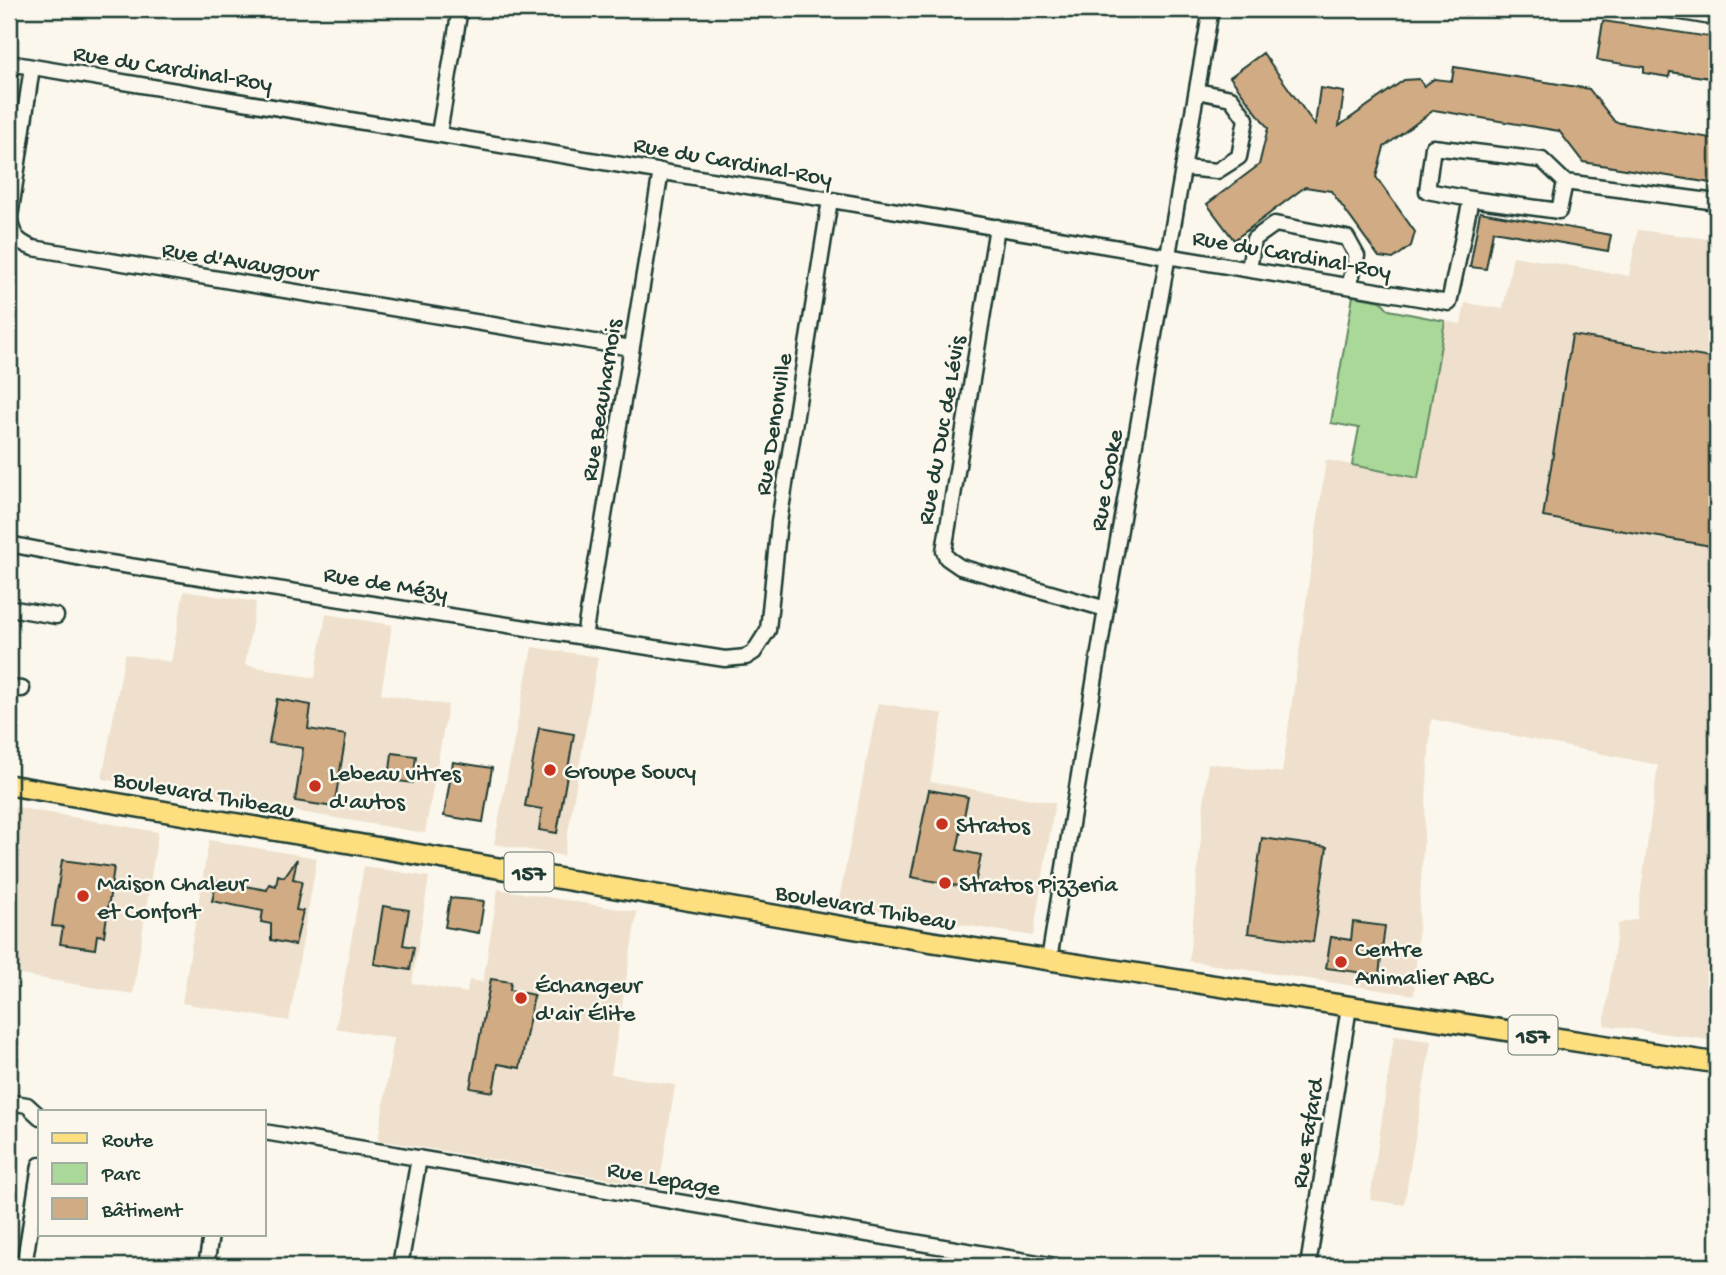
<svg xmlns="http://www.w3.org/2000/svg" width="1726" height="1275" font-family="'Gochi Hand',sans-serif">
	<rect width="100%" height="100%" fill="#fbf7ec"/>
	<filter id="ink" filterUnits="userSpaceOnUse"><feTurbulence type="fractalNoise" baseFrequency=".0143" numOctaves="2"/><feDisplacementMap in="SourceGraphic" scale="14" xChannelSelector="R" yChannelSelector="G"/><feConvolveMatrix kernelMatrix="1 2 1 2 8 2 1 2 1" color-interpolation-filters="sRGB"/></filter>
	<g filter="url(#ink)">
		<path fill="#eee0cc" d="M1638,230l79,10v801l-113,-16 14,-101 19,-5 21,-154 -227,-46 -17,276 -225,-34 19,-198 74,10 44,-313 92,18 27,-157 16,3 4,-21 38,6 10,-53 116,20z
			M184,591l72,11 -11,63 70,13 11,-64 66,11 -11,69 67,11 -23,128 -323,-54 23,-125 46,8z
			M532,647l66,10 -34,199 -70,-12z
			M878,703l65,11 -13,68 125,21 -22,133 -195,-31z
			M9,806l149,26 -25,162 -124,-21z
			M209,840l108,18 -28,163 -107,-18z
			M364,866l65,11 -17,106 55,10 2,-13 14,2 15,-93 139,23 -26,162 64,11 -16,102 -281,-47 16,-102 -58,-10z
			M1394,1036l37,5 -27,164 -34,-5z"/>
		<path fill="#a9d898" stroke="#648a66" stroke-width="2" d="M1353,296l28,5 8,9 56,11 -27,157 -66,-13 7,-37 -28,-5z"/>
		<path fill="#d1ab83" stroke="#1f3d34" stroke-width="2" d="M1603,21l114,17v41l-47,-7 -1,5 -25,-4v-6l-47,-7z
			M1263,53l52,72 5,-37 24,4 -5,34 65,-46 15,-1 5,7 10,-7 18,2 2,-14 135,22 26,33 102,17v45l-134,-22 -24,-31 -125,-21 -50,37 -8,30 39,55 -4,14 -18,13 -14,-2 -48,-66 -26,-4 -71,53 -27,-36 52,-39 9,-37 -38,-51z
			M1480,212l131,23 -3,16 -115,-20 -7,38 -16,-2z
			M1572,335l145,24v188l-174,-30z
			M277,699l34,6 -3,24 38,6 -12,72 -39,-6 8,-53 -34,-5z
			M539,728l35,6 -17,99 -18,-3 3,-21 -17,-3z
			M392,753l24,3 -3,27 -24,-3z
			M453,762l39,6 -9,54 -39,-6z
			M929,790l39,7 -11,53 24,5 -7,34 -63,-12z
			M1262,838l65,9 -14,95 -65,-9z
			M297,859l-4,20 9,2 -6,29 7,1 -8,34 -24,-5v-16l-10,-2 2,-11 -51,-10 5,-20 50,9 2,-6 7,2 2,-11 6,2z
			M62,860l52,7 -10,69 -7,-1 -2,14 -35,-5 3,-17 -11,-1z
			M450,898l34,3 -5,32 -34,-6z
			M383,906l26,4 -6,35 11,2 -4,23 -36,-6z
			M1353,922l32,4 -6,49 -53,-7 5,-31 20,3z
			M491,979l20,3 -1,8 24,5 -14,73 -22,-4 -5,28 -23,-4z"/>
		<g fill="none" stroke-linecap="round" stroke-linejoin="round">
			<defs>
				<path id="minor" d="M1664,9l53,9
					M9,63l1440,240 22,-104 88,12 6,-29 -23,-22 -109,-13 -6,44 44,8
					M32,67l-22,150c1,17 7,25 23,31l598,100
					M439,133l21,-124
					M1184,168l33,3 22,-14 7,-38 -15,-21 -34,-7
					M1565,182l152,20
					M997,227l-53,324 3,7 13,9 146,42
					M1249,269l5,-30 21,-15 72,14 10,18 -8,30
					M9,544l82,16 634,99 21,-2 8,-5 14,-22 11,-108 51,-322
					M9,608l47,8
					M584,637l77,-466
					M9,688l13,1
					M1049,960l57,-351 105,-600
					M9,1102l18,3 13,12
					M264,1132l792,134
					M24,1266l16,-101
					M206,1266l5,-31
					M400,1266l19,-108
					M1308,1266l41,-259"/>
				<path id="major" d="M9,785l924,157 784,121"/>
			</defs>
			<use href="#minor" stroke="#1f3d34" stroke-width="19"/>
			<use href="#major" stroke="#1f3d34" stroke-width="24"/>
			<use href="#minor" stroke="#fbf7ec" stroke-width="14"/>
			<use href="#major" stroke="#fedf80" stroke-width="19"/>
		</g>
	</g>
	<g fill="#c8321e" stroke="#fbf7ec" stroke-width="2.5">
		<circle cx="550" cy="770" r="7"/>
		<circle cx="315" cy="786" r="7"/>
		<circle cx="942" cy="824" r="7"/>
		<circle cx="945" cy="883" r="7"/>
		<circle cx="83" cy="896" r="7"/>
		<circle cx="1341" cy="962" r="7"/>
		<circle cx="521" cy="998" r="7"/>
	</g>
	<g text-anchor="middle" stroke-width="5" stroke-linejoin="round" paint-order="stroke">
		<g fill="#fbf7ec" stroke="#61756b" stroke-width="2">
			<rect x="504.5" y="852.5" width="49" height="39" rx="5"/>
			<rect x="1508.5" y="1015.5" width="49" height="39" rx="5"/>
		</g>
		<g font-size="23" font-weight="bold" fill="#1f3d34">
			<text x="529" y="880">157</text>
			<text x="1533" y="1043">157</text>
		</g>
		<g font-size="24" fill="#1f3d34" stroke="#fbf7ec">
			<text transform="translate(173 67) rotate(9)" y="8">Rue du Cardinal-Roy</text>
			<text transform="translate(733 160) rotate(10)" y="8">Rue du Cardinal-Roy</text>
			<text transform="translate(1292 253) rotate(10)" y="8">Rue du Cardinal-Roy</text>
			<text transform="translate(240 260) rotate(9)" y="8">Rue d'Avaugour</text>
			<text transform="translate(600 400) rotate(-81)" y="8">Rue Beauharnois</text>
			<text transform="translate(772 424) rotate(-81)" y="8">Rue Denonville</text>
			<text transform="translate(940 430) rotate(-80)" y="8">Rue du Duc de Lévis</text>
			<text transform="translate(1105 480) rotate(-80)" y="8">Rue Cooke</text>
			<text transform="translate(386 582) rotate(9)" y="8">Rue de Mézy</text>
			<text transform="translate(204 793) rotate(10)" y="8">Boulevard Thibeau</text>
			<text transform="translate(866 906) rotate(10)" y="8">Boulevard Thibeau</text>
			<text transform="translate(1306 1133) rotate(-81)" y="8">Rue Fafard</text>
			<text transform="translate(664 1177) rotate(10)" y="8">Rue Lepage</text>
		</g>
		<g font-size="24" fill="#1f3d34" stroke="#fbf7ec" text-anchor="start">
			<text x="564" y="778">Groupe Soucy</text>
			<text x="329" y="780">Lebeau vitres<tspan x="329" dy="28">d'autos</tspan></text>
			<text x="956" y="832">Stratos</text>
			<text x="97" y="890">Maison Chaleur<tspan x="97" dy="28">et Confort</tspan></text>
			<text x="959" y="891">Stratos Pizzeria</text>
			<text x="1355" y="956">Centre<tspan x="1355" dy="28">Animalier ABC</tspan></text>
			<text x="535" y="992">Échangeur<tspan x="535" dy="28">d'air Élite</tspan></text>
		</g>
	</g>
	<rect width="1726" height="1275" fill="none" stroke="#fbf7ec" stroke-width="35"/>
	<rect x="18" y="18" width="1691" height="1240" fill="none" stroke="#1f3d34" stroke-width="2.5" filter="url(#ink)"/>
	<rect x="38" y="1110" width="228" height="126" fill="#fbf7ec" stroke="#a3ada2" stroke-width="2"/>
	<rect x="52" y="1133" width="35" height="10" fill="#fedf80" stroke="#a3ada2" stroke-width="2"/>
	<text x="102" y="1146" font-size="21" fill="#1f3d34">Route</text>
	<rect x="52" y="1163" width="35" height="21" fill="#a9d898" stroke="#a3ada2" stroke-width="2"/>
	<text x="102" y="1180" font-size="21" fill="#1f3d34">Parc</text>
	<rect x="52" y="1198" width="35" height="21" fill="#d1ab83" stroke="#a3ada2" stroke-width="2"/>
	<text x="102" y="1216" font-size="21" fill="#1f3d34">Bâtiment</text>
</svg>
